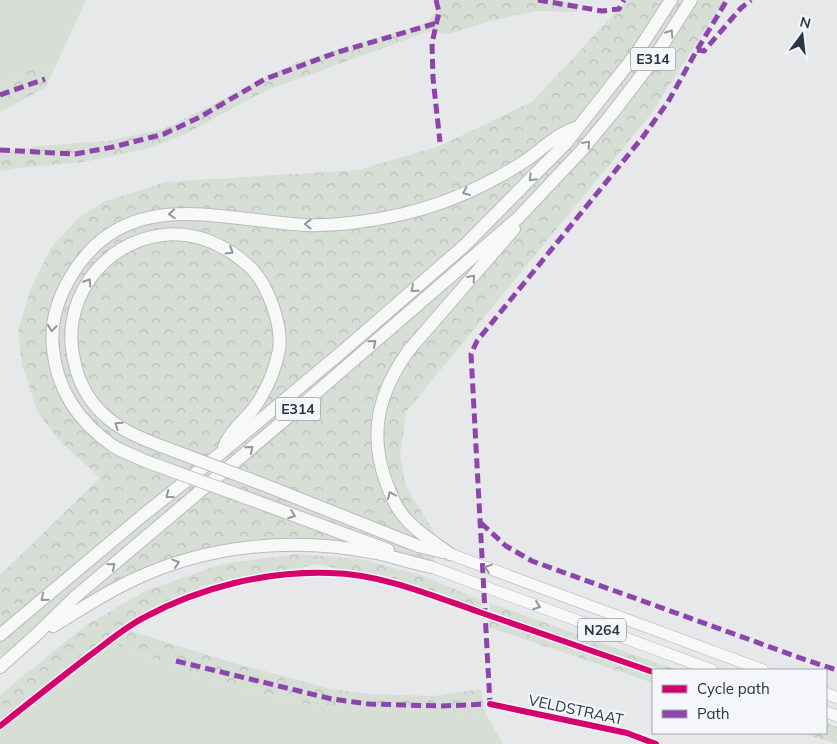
<svg xmlns="http://www.w3.org/2000/svg" width="837" height="744" font-family="Mulish,sans-serif">
	<defs>
		<pattern id="forest-crowns" width="20" height="18" patternUnits="userSpaceOnUse" patternTransform="scale(1.25)"><rect width="20" height="18" fill="#d6ded6"/><path d="M2 6a3 3 0 1 1 6 0M12 15a3 3 0 1 1 6 0" fill="none" stroke="#b8bfb9"/></pattern>
	</defs>
	<rect width="100%" height="100%" fill="#e6e8ea"/>
	<path fill="#d6ded6" d="M0,0h86l-30,65 -12,-1 -44,18z
		M109,642l108,40 102,25 166,6 18,31h-503v-18z"/>
	<path fill="url(#forest-crowns)" d="M440,0h117l22,4 -2,8 -41,-1 -46,10 -41,13 -22,-2 -162,59 -80,43 -35,14 -66,14 -67,6 -17,3v-19l40,-6 67,-5 57,-12 133,-67 130,-39 13,-18z
		M627,0h97l-73,114 -245,298 -6,44 6,31 33,53 -6,22 -124,-22 -34,-1 -27,3 -113,37 -135,77v-81l100,-97 -42,-39 -20,-26 -16,-48 -4,-34 13,-43 20,-40 26,-29 26,-17 63,-20 192,-12 82,-24 93,-45z
		M44,64l12,1 -10,22 -46,25v-30z
		M298,554l62,5 61,16 60,25v16l-95,-37 -68,-15 -49,10 -67,22 -75,34 107,33 97,26 37,5 66,2 47,-7 4,24 -166,-6 -102,-25 -108,-40 -109,84v-31l85,-69 60,-35 77,-27z
		M490,603l187,67h-24v13l-164,-56z
		M826,723l11,4v17l-35,-11h24z"/>
	<g fill="none" stroke-linecap="round" stroke-linejoin="round">
		<defs>
			<path id="minor" d="M490,704l137,29 29,11"/>
			<path id="trunk" d="M450,554l313,116
				M431,567l281,103
				M826,693l11,5
				M826,712l11,4"/>
			<path id="motorway" d="M161,446c-21,-8 -43,-17 -59,-33 -13,-13 -23,-31 -27,-49 -17,-60 26,-122 88,-129 34,-4 65,11 89,34 16,17 31,57 27,81 -4,21 -13,41 -25,58 -10,13 -24,23 -30,39
				M145,461c-10,-5 -22,-9 -32,-15 -34,-24 -56,-55 -60,-97 -3,-26 4,-49 17,-71 54,-94 148,-58 235,-53 32,1 67,-4 98,-11 42,-10 85,-29 122,-53 12,-8 22,-18 35,-26 5,-3 12,-6 18,-8
				M262,484l156,62 25,6
				M247,498l141,52
				M450,554c-15,-11 -32,-21 -44,-35 -10,-11 -15,-24 -20,-37 -18,-50 -7,-90 23,-132l105,-121
				M53,626c27,-16 53,-34 82,-47 75,-35 159,-42 241,-26 18,4 36,10 55,14
				M0,635l142,-119 79,-63 123,-103 121,-105 101,-102 70,-89 35,-54
				M0,667l35,-31 40,-39 213,-180 230,-199 64,-68 29,-35 40,-52 40,-63"/>
		</defs>
		<use href="#minor" stroke="#c4c6c8" stroke-width="8"/>
		<use href="#trunk" stroke="#b8bbbf" stroke-width="12"/>
		<use href="#motorway" stroke="#b8bbbf" stroke-width="14"/>
		<use href="#minor" stroke="#f5f6f7" stroke-width="7"/>
		<use href="#trunk" stroke="#f8f8f8" stroke-width="11"/>
		<use href="#motorway" stroke="#f8f8f8" stroke-width="12"/>
		<defs>
			<path id="motorway-bridge" d="M161,446l101,38
				M145,461l102,37"/>
		</defs>
		<use href="#motorway-bridge" stroke="#b8bbbf" stroke-width="14" stroke-linecap="butt"/>
		<use href="#motorway-bridge" stroke="#f8f8f8" stroke-width="12"/>
		<path stroke="#8e44ad" stroke-width="5" stroke-dasharray="10 5" stroke-linecap="butt" d="M436,0l3,12 -7,31 1,35 7,64
			M538,0l64,11 17,-2 5,-9
			M697,50l7,1 37,-43 10,-8
			M0,95l45,-16
			M0,150l75,4 38,-7 51,-13 36,-17 65,-38 73,-27 99,-29
			M481,523l25,23 26,15 274,99 31,10
			M176,661l156,38 37,5 72,2 49,-2 -19,-350 6,-13 165,-203 26,-36 29,-52 30,-50"/>
		<defs>
			<path id="cycleway" d="M490,704l137,29 29,11
				M0,726c30,-24 59,-47 89,-70 18,-13 36,-29 56,-39 56,-30 121,-46 185,-44 52,1 103,23 152,40 57,20 114,39 171,59"/>
		</defs>
		<use href="#cycleway" stroke="#f4f6f9" stroke-width="9"/>
		<use href="#cycleway" stroke="#d6006c" stroke-width="6"/>
	</g>
	<defs><path id="oneway-chevron" d="M-2-3.5L2.5 0L-2 3.5" fill="none" stroke-width="1.6" stroke-linecap="round" stroke-linejoin="round" transform="scale(1.25)"/></defs>
	<g stroke="#92969e">
		<use href="#oneway-chevron" transform="translate(670 33) rotate(-57)"/>
		<use href="#oneway-chevron" transform="translate(587 144) rotate(-49)"/>
		<use href="#oneway-chevron" transform="translate(532 178) rotate(135)"/>
		<use href="#oneway-chevron" transform="translate(466 192) rotate(155)"/>
		<use href="#oneway-chevron" transform="translate(172 214) rotate(176)"/>
		<use href="#oneway-chevron" transform="translate(308 224) rotate(-180)"/>
		<use href="#oneway-chevron" transform="translate(230 251) rotate(32)"/>
		<use href="#oneway-chevron" transform="translate(472 278) rotate(-49)"/>
		<use href="#oneway-chevron" transform="translate(88 282) rotate(-57)"/>
		<use href="#oneway-chevron" transform="translate(414 289) rotate(139)"/>
		<use href="#oneway-chevron" transform="translate(52 328) rotate(96)"/>
		<use href="#oneway-chevron" transform="translate(373 343) rotate(-41)"/>
		<use href="#oneway-chevron" transform="translate(118 425) rotate(-146)"/>
		<use href="#oneway-chevron" transform="translate(250 449) rotate(-40)"/>
		<use href="#oneway-chevron" transform="translate(169 495) rotate(142)"/>
		<use href="#oneway-chevron" transform="translate(391 495) rotate(-113)"/>
		<use href="#oneway-chevron" transform="translate(292 515) rotate(20)"/>
		<use href="#oneway-chevron" transform="translate(176 563) rotate(-18)"/>
		<use href="#oneway-chevron" transform="translate(112 566) rotate(-40)"/>
		<use href="#oneway-chevron" transform="translate(488 568) rotate(-160)"/>
		<use href="#oneway-chevron" transform="translate(44 598) rotate(140)"/>
		<use href="#oneway-chevron" transform="translate(537 606) rotate(20)"/>
	</g>
	<g text-anchor="middle" stroke-width="4.5" stroke-linejoin="round" paint-order="stroke">
		<g fill="#f4f6f9" stroke="#676e7b" stroke-width="1">
			<rect x="630.5" y="47.5" width="45" height="23" rx="4"/>
			<rect x="275.5" y="397.5" width="45" height="23" rx="4"/>
			<rect x="578" y="618.5" width="48" height="23" rx="4"/>
		</g>
		<g font-size="14" font-weight="bold" fill="#2b3445">
			<text x="653" y="64">E314</text>
			<text x="298" y="414">E314</text>
			<text x="602" y="635">N264</text>
		</g>
		<g font-size="15" fill="#2b3445" stroke="#f4f6f9">
			<text transform="translate(576 710) rotate(12)" y="5">VELDSTRAAT</text>
		</g>
	</g>
	<rect x="652" y="669" width="175" height="65" fill="#f4f6f9" stroke="#a4a8b1"/>
	<rect x="662" y="685" width="25" height="8" fill="#d6006c" stroke="#a4a8b1"/>
	<text x="697" y="694" font-size="15" fill="#2b3445">Cycle path</text>
	<rect x="662" y="710" width="25" height="8" fill="#8e44ad" stroke="#a4a8b1"/>
	<text x="697" y="719" font-size="15" fill="#2b3445">Path</text>
	<g transform="translate(802 35) rotate(15)" stroke="#f4f6f9" stroke-width="4" paint-order="stroke">
	<path d="M0-4L9 19L0 12L-9 19Z" fill="#2b3445"/>
	<text y="-8" font-size="14" font-weight="bold" text-anchor="middle" fill="#2b3445">N</text>
	</g>
</svg>
